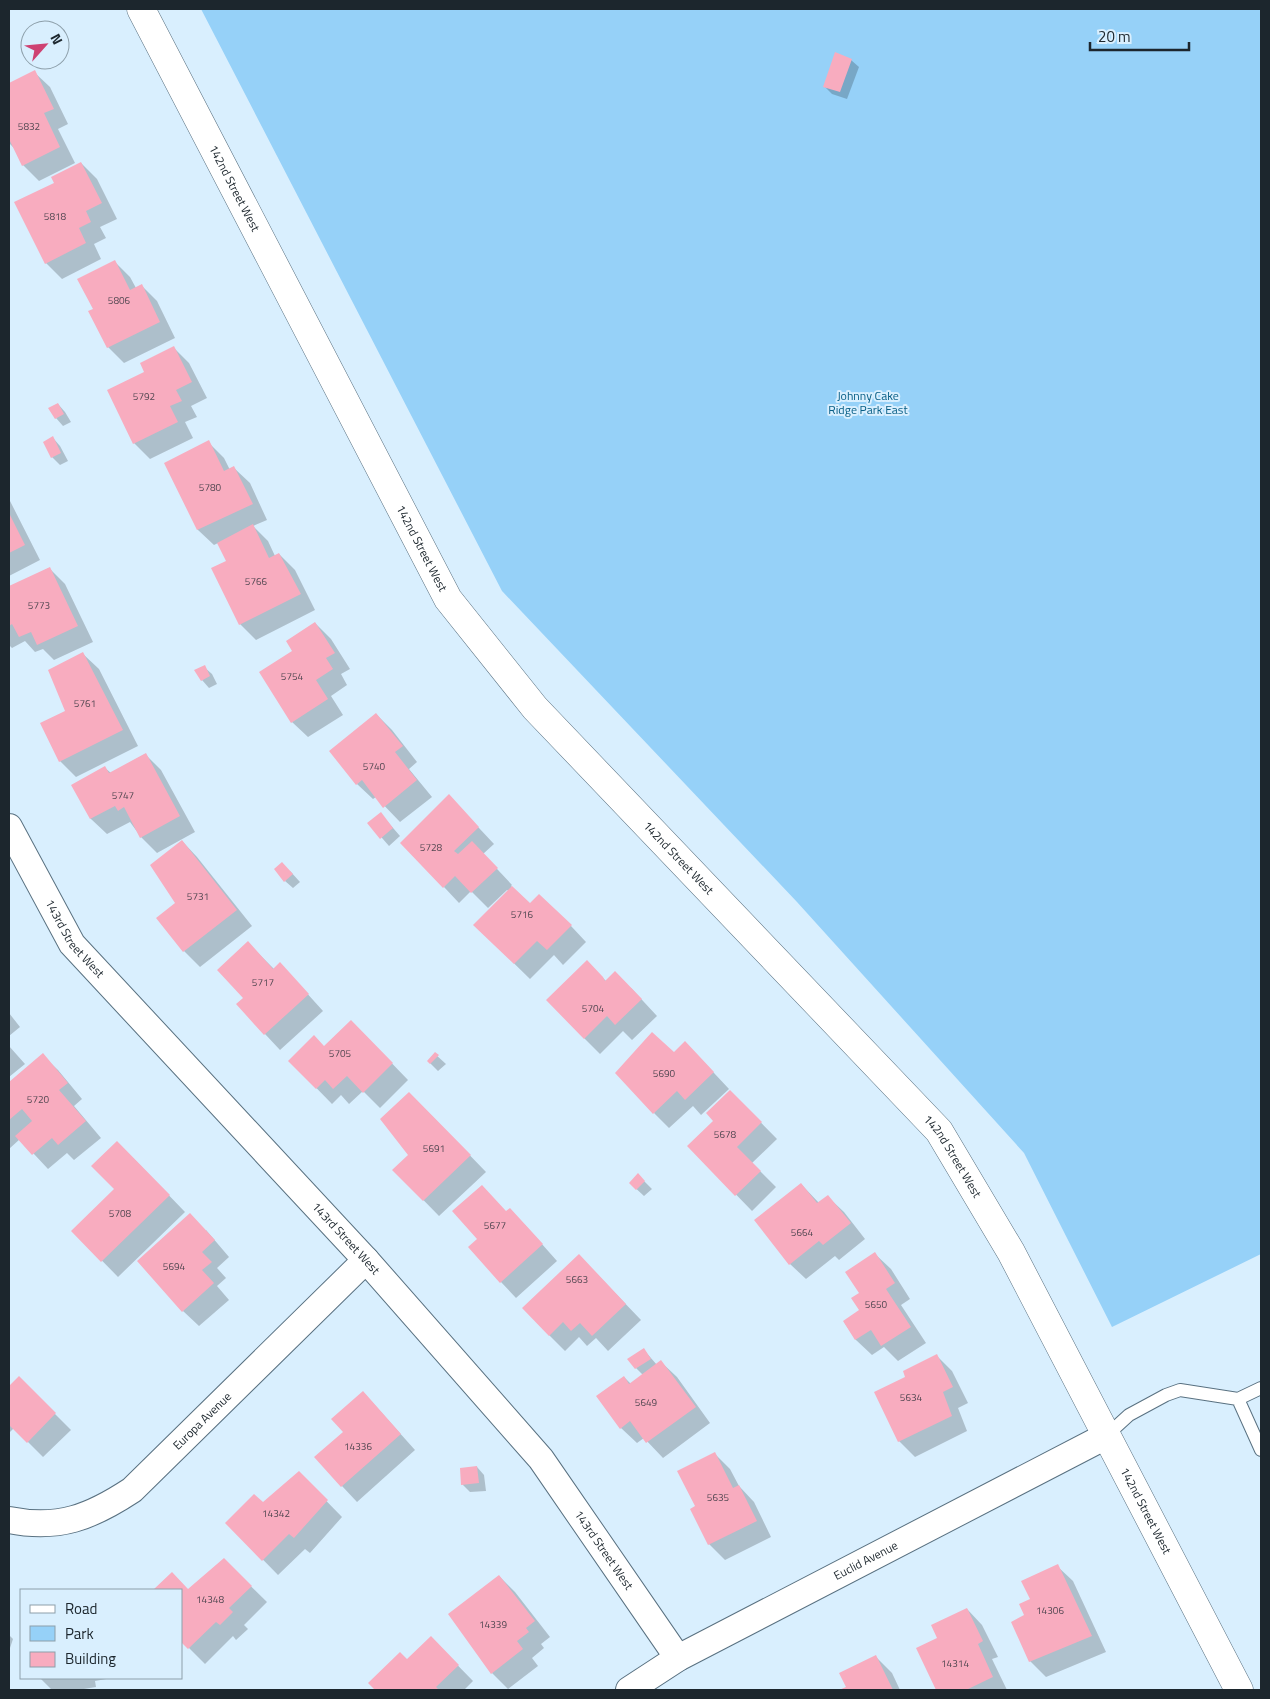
<svg xmlns="http://www.w3.org/2000/svg" width="1270" height="1699" font-family="'Titillium Web',sans-serif">
	<rect width="100%" height="100%" fill="#d9effe"/>
	<path fill="#96d1f8" d="M201,9h1060v1245l-149,73 -88,-174 -227,-251 -295,-311z"/>
	<path fill="#0003" d="M851,60l8,7 -12,32 -15,-5 -8,-8z
		M34,72l16,15 18,37 -10,5 17,34 -36,18 -16,-16 -8,-16 -6,-6v-59z
		M81,163l16,16 20,40 -17,8 6,11 -12,6 7,15 -39,20 -16,-16 9,-79z
		M115,262l15,15 6,11 5,-3 16,16 18,37 -51,25 -16,-16 -14,-37z
		M174,348l15,15 18,35 -16,8 6,11 -12,5 8,16 -43,21 -16,-16 12,-71z
		M58,404l7,8 6,10 -8,4 -7,-8z
		M53,438l7,8 8,15 -8,4 -8,-8z
		M208,442l16,16 6,12 4,-2 16,15 17,37 -14,6 15,15 7,15 4,-2 16,16 20,40 -59,30 -16,-16 -27,-55 15,-7 -10,-19 -4,2 -16,-15 -32,-67z
		M9,499l31,61 -31,16z
		M49,568l16,16 28,58 -39,18 -11,-11 -8,3 -10,-11 -13,7 -3,-3v-57z
		M315,623l16,16 19,30 -9,5 6,11 -16,11 12,19 -35,22 -16,-15 2,-71z
		M83,654l16,15 39,77 -62,31 -16,-16z
		M204,667l8,7 5,10 -8,4 -7,-8z
		M376,714l16,16 25,32 -8,7 23,28 -32,25 -24,-25 -3,2 -16,-15z
		M145,754l16,16 34,62 -38,21 -16,-16 -11,-15 -23,12 -16,-15 -18,-34 32,-17 6,5z
		M464,812l30,32 -11,10 29,31 -1,1 19,18 41,22 15,16 -23,23 -9,-10 -24,24 -55,-54 34,-34 -2,-1 -19,18 -17,-17 -12,12 -15,-16z
		M381,814l19,22 -11,10 -20,-23z
		M182,841l15,16 55,69 -52,41 -16,-16 -26,-33 19,-15z
		M290,871l10,11 -7,6 -8,-7z
		M248,943l26,26 21,11 28,31 -43,39 -15,-16z
		M587,962l19,19 25,7 26,28 -25,24 -9,-9 -23,23 -16,-16z
		M9,1013l11,14 -11,9z
		M351,1021l57,59 -28,28 -17,-17 -14,13 -8,-9 -9,9 -42,-43 34,-14z
		M9,1046l16,18 -16,13z
		M435,1054l11,10 -8,7 -10,-10z
		M674,1054l26,4 29,31 -28,26 -8,-9 -24,22 -15,-15z
		M42,1055l16,15 24,29 -8,7 27,32 -27,22 -7,-7 -19,16 -28,-30 -11,10v-66z
		M730,1091l47,48 -25,24 24,24 -24,24 -63,-65 26,-25z
		M425,1109l61,63 -47,44 -45,-46 16,-15z
		M133,1158l52,54 -67,65 -45,-46 43,-42z
		M638,1175l14,14 -8,7 -14,-13z
		M801,1184l18,19 9,-6 16,15 21,27 -26,21 -4,-4 -29,23 -16,-15 -34,-44z
		M506,1212l19,13 32,36 -41,37 -15,-16z
		M206,1230l23,27 -12,11 9,10 -9,8 12,14 -30,26 -16,-15z
		M875,1254l16,15 19,30 -9,6 25,38 -28,18 -14,-14 -12,8 -16,-15 -12,-18 17,-12z
		M594,1271l47,49 -33,31 -12,-13 -9,8 -8,-9 -14,14 -16,-16z
		M644,1350l13,15 4,-3 16,15 33,46 -47,35 -19,-20 -7,5 -16,-15 3,-51 7,7 12,-9 -7,-7z
		M937,1356l15,15 16,32 -10,5 9,23 -52,26 -16,-16 8,-64z
		M19,1378l52,52 -28,27 -29,-29 -4,4 -1,-1v-43z
		M363,1392l52,58 -58,52 -15,-16 3,-54z
		M715,1454l15,15 9,17 15,16 17,35 -46,23 -16,-16 -12,-37z
		M477,1467l7,8 2,16 -16,1 -8,-8z
		M299,1473l43,44 -32,36 -5,-4 -27,26 -51,-52 36,-19z
		M224,1560l43,42 -23,23 4,4 -12,11 -3,-4 -28,28 -24,-24v-50h-27l18,-17 16,17z
		M1057,1566l16,15 33,71 -60,25 -16,-16 -4,-45 6,-16z
		M499,1576l16,16 35,45 -9,7 3,4 -12,10 6,8 -30,23 -16,-16z
		M967,1609l15,16 16,32 -6,2 15,31h-70l-19,-41 21,-10z
		M9,1635l4,4 -4,12z
		M431,1638l42,43 -9,9h-87l-7,-7 37,-22z
		M876,1657l16,16 8,17h-58l6,-3z
		M40,1678h72l-17,3 1,6 -18,3h-26z"/>
	<path fill="#f8acbf" d="M835,52l17,7 -12,33 -17,-5z
		M35,70l19,39 -10,4 16,34 -38,19 -13,-27v-56z
		M81,162l21,41 -16,8 5,11 -12,6 7,15 -41,21 -31,-62 40,-19 -3,-6z
		M115,260l15,30 12,-6 18,38 -53,26 -19,-37 5,-2 -16,-30z
		M174,346l18,36 -16,8 6,11 -12,5 8,16 -45,22 -26,-54 37,-18 -4,-9z
		M58,403l6,11 -9,5 -7,-11z
		M53,436l8,17 -10,5 -8,-16z
		M209,440l15,31 10,-5 19,38 -56,26 -33,-67z
		M9,513l16,32 -16,8z
		M253,524l16,34 10,-5 22,41 -62,31 -28,-57 15,-7 -9,-18z
		M50,567l28,59 -41,19 -6,-13 -12,5 -7,-13 -3,2v-40z
		M315,622l20,31 -9,5 7,11 -17,11 12,19 -37,24 -32,-51 33,-21 -6,-10z
		M83,652l40,78 -64,32 -19,-39 25,-12 -17,-41z
		M205,665l5,11 -9,5 -7,-11z
		M376,713l27,33 -8,6 22,28 -34,28 -21,-28 -6,5 -27,-34z
		M146,753l34,63 -40,22 -16,-31 -6,4 -3,-5 -25,13 -19,-34 34,-19 4,7z
		M449,794l30,33 -25,24 4,3 14,-13 26,27 -27,25 -16,-17 -12,12 -43,-45z
		M381,812l12,16 -13,11 -13,-16z
		M182,840l55,70 -54,42 -27,-34 19,-15 -25,-38z
		M282,862l11,12 -9,8 -10,-13z
		M512,886l18,17 9,-9 33,31 -25,25 -10,-9 -23,23 -41,-39z
		M248,941l25,28 7,-7 29,32 -45,41 -28,-31 7,-6 -26,-28z
		M587,960l16,17 2,4 10,-10 27,28 -27,26 -8,-9 -23,23 -38,-39z
		M351,1020l42,43 -30,30 -16,-17 -14,13 -8,-9 -9,9 -28,-28 26,-26 10,11z
		M652,1032l22,20 11,-11 29,31 -29,28 -8,-9 -24,23 -38,-41z
		M435,1052l4,3 -9,9 -3,-3z
		M43,1053l25,30 -9,7 27,31 -28,24 -6,-7 -20,17 -17,-19 17,-15 -10,-12 -13,11v-38z
		M730,1090l32,32 -25,25 24,24 -26,25 -48,-50 26,-25 -7,-8z
		M409,1092l62,63 -48,46 -31,-31 16,-15 -28,-36z
		M117,1141l53,54 -69,67 -30,-31 43,-42 -23,-23z
		M638,1173l7,8 -9,9 -7,-7z
		M801,1183l16,20 11,-8 23,28 -28,22 -4,-4 -30,24 -35,-45z
		M482,1185l24,26 4,-3 33,36 -43,39 -32,-36 9,-8 -25,-28z
		M190,1213l25,27 -13,12 10,10 -10,8 12,13 -32,29 -45,-51z
		M875,1252l20,31 -9,6 25,38 -30,19 -10,-16 -16,10 -12,-19 16,-11 -8,-12 8,-5 -14,-21z
		M579,1254l47,50 -34,32 -12,-13 -9,8 -8,-9 -14,14 -27,-28z
		M644,1348l7,11 -16,10 -8,-10z
		M937,1354l16,33 -10,5 9,24 -54,26 -24,-50 31,-15 -2,-6z
		M661,1360l35,47 -50,36 -16,-22 -10,8 -24,-33 28,-20 5,8z
		M19,1376l37,37 -29,30 -18,-18v-39z
		M363,1391l38,43 -60,53 -27,-30 29,-25 -12,-13z
		M715,1452l18,36 6,-3 18,36 -49,24 -18,-36 5,-3 -18,-35z
		M477,1466l2,17 -18,2 -1,-17z
		M299,1471l29,29 -34,38 -5,-4 -27,27 -37,-38 29,-29 9,8z
		M224,1558l28,28 -23,22 4,4 -13,13 -4,-3 -28,27 -7,-7v-52h-28l19,-18 16,17z
		M1058,1564l34,72 -63,26 -18,-40 13,-7 -5,-11 11,-5 -9,-18z
		M499,1575l36,46 -9,7 3,4 -12,9 6,8 -32,25 -43,-60z
		M967,1608l16,33 -5,3 15,33 -27,13h-30l-20,-42 21,-10 -6,-13z
		M431,1636l28,29 -23,22 3,3h-64l-7,-7 32,-31 7,7z
		M876,1655l17,35h-54l7,-3 -7,-14z"/>
	<g fill="none" stroke-linecap="round" stroke-linejoin="round">
		<defs>
			<path id="lane" d="M1238,1399l23,51
				M1106,1436l23,-21 37,-20 14,-5 58,9 23,-11"/>
			<g id="street">
				<path id="s1" d="M9,827l63,117 294,316 175,199 137,199"/>
				<path id="s2" d="M9,1520c50,10 82,-3 123,-30l234,-230"/>
				<path id="s3" d="M629,1690l49,-32 428,-222"/>
			</g>
			<g id="secondary">
				<path id="s4" d="M141,9l307,590 87,109 404,423 72,121 228,438"/>
			</g>
		</defs>
		<use href="#lane" stroke="#597181" stroke-width="14"/>
		<use href="#street" stroke="#597181" stroke-width="28"/>
		<use href="#secondary" stroke="#597181" stroke-width="29"/>
		<use href="#lane" stroke="#fff" stroke-width="12"/>
		<use href="#street" stroke="#fff" stroke-width="26"/>
		<use href="#secondary" stroke="#fff" stroke-width="28"/>
	</g>
	<g text-anchor="middle" stroke-width="4" stroke-linejoin="round" paint-order="stroke">
		<g font-size="10" fill="#534852">
			<text x="29" y="130">5832</text>
			<text x="55" y="220">5818</text>
			<text x="119" y="304">5806</text>
			<text x="144" y="400">5792</text>
			<text x="210" y="491">5780</text>
			<text x="256" y="585">5766</text>
			<text x="39" y="609">5773</text>
			<text x="292" y="680">5754</text>
			<text x="85" y="707">5761</text>
			<text x="374" y="770">5740</text>
			<text x="123" y="799">5747</text>
			<text x="431" y="851">5728</text>
			<text x="198" y="900">5731</text>
			<text x="522" y="918">5716</text>
			<text x="263" y="986">5717</text>
			<text x="593" y="1012">5704</text>
			<text x="340" y="1057">5705</text>
			<text x="664" y="1077">5690</text>
			<text x="38" y="1103">5720</text>
			<text x="725" y="1138">5678</text>
			<text x="434" y="1152">5691</text>
			<text x="120" y="1217">5708</text>
			<text x="495" y="1229">5677</text>
			<text x="802" y="1236">5664</text>
			<text x="174" y="1270">5694</text>
			<text x="577" y="1283">5663</text>
			<text x="876" y="1308">5650</text>
			<text x="911" y="1401">5634</text>
			<text x="646" y="1406">5649</text>
			<text x="358" y="1450">14336</text>
			<text x="718" y="1501">5635</text>
			<text x="276" y="1517">14342</text>
			<text x="210" y="1603">14348</text>
			<text x="1050" y="1614">14306</text>
			<text x="493" y="1628">14339</text>
			<text x="955" y="1667">14314</text>
		</g>
		<g font-size="12" fill="#1c262d" stroke="#d9effe">
			<text dy="4" stroke="none"><textPath href="#s4" startOffset="202">142nd Street West</textPath></text>
			<text dy="4" stroke="none"><textPath href="#s4" startOffset="608">142nd Street West</textPath></text>
			<text dy="4" stroke="none"><textPath href="#s4" startOffset="1012">142nd Street West</textPath></text>
			<text dy="4" stroke="none"><textPath href="#s1" startOffset="130">143rd Street West</textPath></text>
			<text dy="4" stroke="none"><textPath href="#s4" startOffset="1418">142nd Street West</textPath></text>
			<text dy="4" stroke="none"><textPath href="#s1" startOffset="535">143rd Street West</textPath></text>
			<text dy="4" stroke="none"><textPath href="#s2" startOffset="229">Europa Avenue</textPath></text>
			<text dy="4" stroke="none"><textPath href="#s4" startOffset="1822">142nd Street West</textPath></text>
			<text dy="4" stroke="none"><textPath href="#s1" startOffset="940">143rd Street West</textPath></text>
			<text dy="4" stroke="none"><textPath href="#s3" startOffset="270">Euclid Avenue</textPath></text>
		</g>
		<g font-size="12" fill="#065d85" stroke="#d9effe">
			<text x="868" y="400">Johnny Cake<tspan x="868" dy="14">Ridge Park East</tspan></text>
		</g>
	</g>
	<rect width="1270" height="1699" fill="none" stroke="#1c262d" stroke-width="20"/>
	<rect x="20" y="1589" width="162" height="90" fill="#d9effe" stroke="#8d9faa"/>
	<rect x="30" y="1605" width="25" height="8" fill="#ffffff" stroke="#8d9faa"/>
	<text x="65" y="1614" font-size="15" fill="#1c262d">Road</text>
	<rect x="30" y="1626" width="25" height="15" fill="#96d1f8" stroke="#8d9faa"/>
	<text x="65" y="1639" font-size="15" fill="#1c262d">Park</text>
	<rect x="30" y="1652" width="25" height="15" fill="#f8acbf" stroke="#8d9faa"/>
	<text x="65" y="1664" font-size="15" fill="#1c262d">Building</text>
	<g transform="translate(45 45) rotate(63)"><circle r="24" fill="#d9effe" stroke="#8d9faa"/>
	<path d="M0-4L9 19L0 12L-9 19Z" fill="#ce4272"/>
	<text y="-8" font-size="14" font-weight="bold" text-anchor="middle" fill="#1c262d">N</text>
	</g>
	<path d="M1090 42v8h99v-8" fill="none" stroke="#1c262d" stroke-width="2.5"/>
	<text x="1098" y="42" font-size="15" fill="#1c262d" stroke="#d9effe" stroke-width="4" paint-order="stroke">20 m</text>
</svg>
